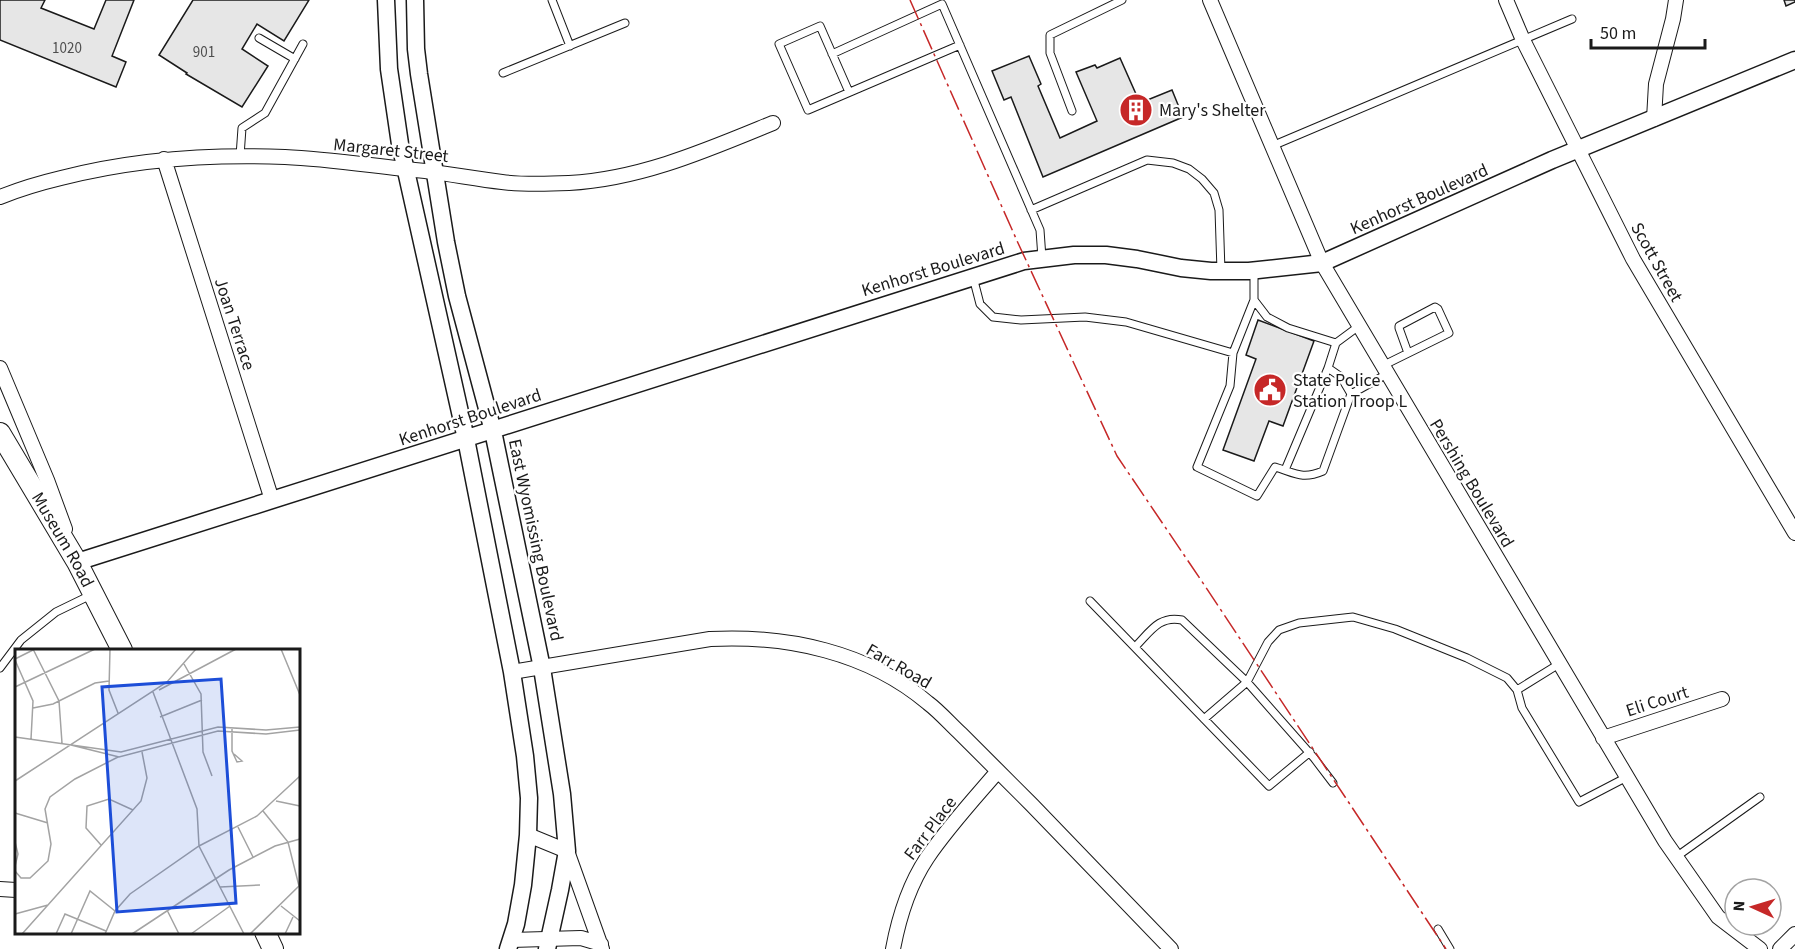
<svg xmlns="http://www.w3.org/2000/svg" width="1795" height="949" font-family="'Source Sans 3',sans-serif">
	<rect width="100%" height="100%" fill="#fff"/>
	<path fill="#e6e6e6" stroke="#1a1a1a" stroke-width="1.5" d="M0,0h45l-4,8 53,21 12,-29h28l-22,56 14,6 -10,25 -116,-47z
		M193,0h116l-25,41 -27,-17 -15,25 26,17 -26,41 -56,-33 1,-1 -28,-18z
		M1784,0h11v2l-9,4z
		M1029,56l12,28 -3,2 22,52 37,-17 -21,-49 19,-7 2,3 23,-10 20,45 32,-13 11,27 -140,60 -32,-80 -7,3 -12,-29z
		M1258,320l56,21 -31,85 -14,-5 -15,40 -31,-11 33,-91 -10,-4z"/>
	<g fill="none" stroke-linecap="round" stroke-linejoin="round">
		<defs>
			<path id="service" d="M552,0l18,46
				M259,38l36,21
				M832,54l110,-50 98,226 2,28
				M503,73l122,-50
				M849,92l-29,-66 -41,18 29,66 152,-65
				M1072,111l-22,-58v-18l72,-35
				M1272,146l300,-127
				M240,156l2,-28 23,-15 38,-69
				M1031,210l116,-50 26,3 16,6 13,10 12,14 5,17 2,61
				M1254,272v28l-21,53 -3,33 -33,81 60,29 18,-29c20,6 27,13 48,4l28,-77 36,-20
				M973,277l7,27 13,13 28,3 64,-3 41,5 107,31
				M1254,300l13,17 21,11 48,15 23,-17
				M1382,366l67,-33 -11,-24 -3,-2 -36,19v2l9,25
				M1328,368l13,9 10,17
				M1285,470l43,-102 8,-25
				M1090,601l179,185 41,-34
				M1135,647c15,-15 24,-32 47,-27l65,62 -43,37
				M0,668l21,-28 35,-28 35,-17
				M1517,690l42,-26
				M1333,783l-19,-25 -67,-76 21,-40 11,-12 20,-7 54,-6 42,12 72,29 40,20 10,12 5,18 57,94 48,-25
				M1676,857l84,-60
				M1438,929l12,20"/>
			<path id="minor" d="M1210,0l112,263 343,578 53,76 42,32
				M1506,0l17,40 110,219 162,274
				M1654,119l2,-35 17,-65 3,-19
				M164,159l108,341
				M0,197c20,-8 40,-14 61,-19 74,-19 148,-24 224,-21 47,2 94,10 140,14 26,3 51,8 77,11 22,3 45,2 67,1 72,-4 138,-33 204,-60
				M0,368l47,112 18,49
				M512,672l198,-33c77,-4 158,13 218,64 12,9 22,21 33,31 24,24 47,47 71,71 46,48 93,96 139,144
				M1603,738l119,-39
				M528,835l39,16 35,98
				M0,889l16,1
				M511,940l70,-2 20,6
				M893,949c6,-32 16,-64 34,-91 21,-31 47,-59 71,-87
				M1780,949l15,-15"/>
			<path id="tertiary" d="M386,0l3,69 11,75 66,295 46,233 13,84 4,42 -1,37 -5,50 -7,39 -8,25
				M415,0l1,49 3,25 27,168 11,54 36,135 49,237 20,126 5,57 -7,39 -13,59
				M77,562l947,-301 50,-6h32l31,4 44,9 30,3h38l73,-8 230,-103 243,-100"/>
			<g id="secondary">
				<path id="s1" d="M0,433l77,129 45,88"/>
				<path d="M265,932l8,17"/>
			</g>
		</defs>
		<use href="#service" stroke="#1a1a1a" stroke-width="9"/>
		<use href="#minor" stroke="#1a1a1a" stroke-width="16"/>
		<use href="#tertiary" stroke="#1a1a1a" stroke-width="19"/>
		<use href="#secondary" stroke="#1a1a1a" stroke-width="22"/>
		<use href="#service" stroke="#fff" stroke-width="7"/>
		<use href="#minor" stroke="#fff" stroke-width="14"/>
		<use href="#tertiary" stroke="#fff" stroke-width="16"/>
		<use href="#secondary" stroke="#fff" stroke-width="20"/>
		<path stroke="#c62828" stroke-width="1.5" stroke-dasharray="21 4.5 3 4.5" stroke-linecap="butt" d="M910,0l108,243 99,213 88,130 241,363"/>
	</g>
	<defs>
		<symbol id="building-disc" viewBox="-11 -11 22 22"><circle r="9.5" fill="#c62828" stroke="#fff"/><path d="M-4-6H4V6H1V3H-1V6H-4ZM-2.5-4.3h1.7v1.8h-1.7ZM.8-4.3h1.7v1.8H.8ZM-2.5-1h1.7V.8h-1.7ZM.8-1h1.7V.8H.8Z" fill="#fff"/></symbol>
		<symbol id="civic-disc" viewBox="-11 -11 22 22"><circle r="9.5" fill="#c62828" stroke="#fff"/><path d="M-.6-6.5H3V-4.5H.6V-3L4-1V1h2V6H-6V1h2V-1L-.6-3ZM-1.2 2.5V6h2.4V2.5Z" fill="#fff"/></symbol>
	</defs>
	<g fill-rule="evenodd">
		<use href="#building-disc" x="1117" y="91" width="38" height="38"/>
		<use href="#civic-disc" x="1251" y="371" width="38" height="38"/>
	</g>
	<g text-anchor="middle" stroke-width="4.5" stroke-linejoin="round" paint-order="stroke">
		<g font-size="15" fill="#4d4d4d">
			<text x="67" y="53">1020</text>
			<text x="204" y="57">901</text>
		</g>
		<g font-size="18" fill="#1a1a1a" stroke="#fff" text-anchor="start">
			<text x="1159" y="116">Mary's Shelter</text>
			<text x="1293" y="386">State Police<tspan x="1293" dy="21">Station Troop L</tspan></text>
		</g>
		<g font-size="18" fill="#1a1a1a" stroke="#fff">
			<text transform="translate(391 150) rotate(6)" y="6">Margaret Street</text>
			<text transform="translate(1419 199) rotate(-24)" y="6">Kenhorst Boulevard</text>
			<text transform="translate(1657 262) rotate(61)" y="6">Scott Street</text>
			<text transform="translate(933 269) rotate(-17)" y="6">Kenhorst Boulevard</text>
			<text transform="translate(235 324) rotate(72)" y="6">Joan Terrace</text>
			<text transform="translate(470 417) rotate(-18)" y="6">Kenhorst Boulevard</text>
			<text transform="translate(1472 483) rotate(59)" y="6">Pershing Boulevard</text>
			<text transform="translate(536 540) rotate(78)" y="6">East Wyomissing Boulevard</text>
			<text dy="6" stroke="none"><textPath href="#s1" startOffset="124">Museum Road</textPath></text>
			<text transform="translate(899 666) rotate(30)" y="6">Farr Road</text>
			<text transform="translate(1657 701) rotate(-18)" y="6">Eli Court</text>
			<text transform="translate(930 828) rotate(-53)" y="6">Farr Place</text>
		</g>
	</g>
	<g transform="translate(15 649)">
		<rect width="285" height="285" fill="#fff"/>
		<path fill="none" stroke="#a3a3a3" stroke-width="1.5" d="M18,0l26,52 3,42M95,0l-1,41 9,23M266,0l19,46M0,10l18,-9M0,11l18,41 -2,38M169,15l17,30 2,58 9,24M0,38l80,-38M144,41l77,-41M138,43l44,117 2,37 45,88M0,46v36M18,59l20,-4 42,-21 14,-2M145,68l42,-17M217,80v22l5,11 5,-1 -8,-7M0,88l106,15 97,-25 48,3 34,-3M56,96l48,12 99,-26 48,3 34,-4M0,132l152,-99 29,-33M261,152l24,5M248,162l25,31 11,44M0,164l33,10M223,178l15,30M0,193l3,12 -3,12M86,196l-15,-17 1,-22 22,-7 24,11M0,222l6,7h9l18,-17 3,-17 -6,-35 5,-12 25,-18 43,-22M205,238l40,-2M266,257l19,15M152,261l12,24M0,265l33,-9M7,285l119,-133 6,-23 -5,-26M41,285l9,-20 41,17M56,285l19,-43 25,20M90,285l10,-23 15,-17 69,-48 58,-30 43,-40M117,285l97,-64 46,-24 25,-7M176,285l39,-28M235,285l50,-49M270,285l8,-17"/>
		<path fill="#1d4ed8" fill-opacity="0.15" stroke="#1d4ed8" stroke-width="3" d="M206,30l15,224 -119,9 -15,-225z"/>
		<rect width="285" height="285" fill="none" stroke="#1a1a1a" stroke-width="3"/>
	</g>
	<g transform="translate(1753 907) rotate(274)"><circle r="28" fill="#ffffff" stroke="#a3a3a3" stroke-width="1.5"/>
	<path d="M0-4.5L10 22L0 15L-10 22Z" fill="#c62828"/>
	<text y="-9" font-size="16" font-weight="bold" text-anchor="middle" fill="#1a1a1a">N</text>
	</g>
	<path d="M1591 39v9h114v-9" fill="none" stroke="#1a1a1a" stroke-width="3"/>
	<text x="1600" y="39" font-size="18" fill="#1a1a1a" stroke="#ffffff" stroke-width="4.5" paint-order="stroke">50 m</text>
</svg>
